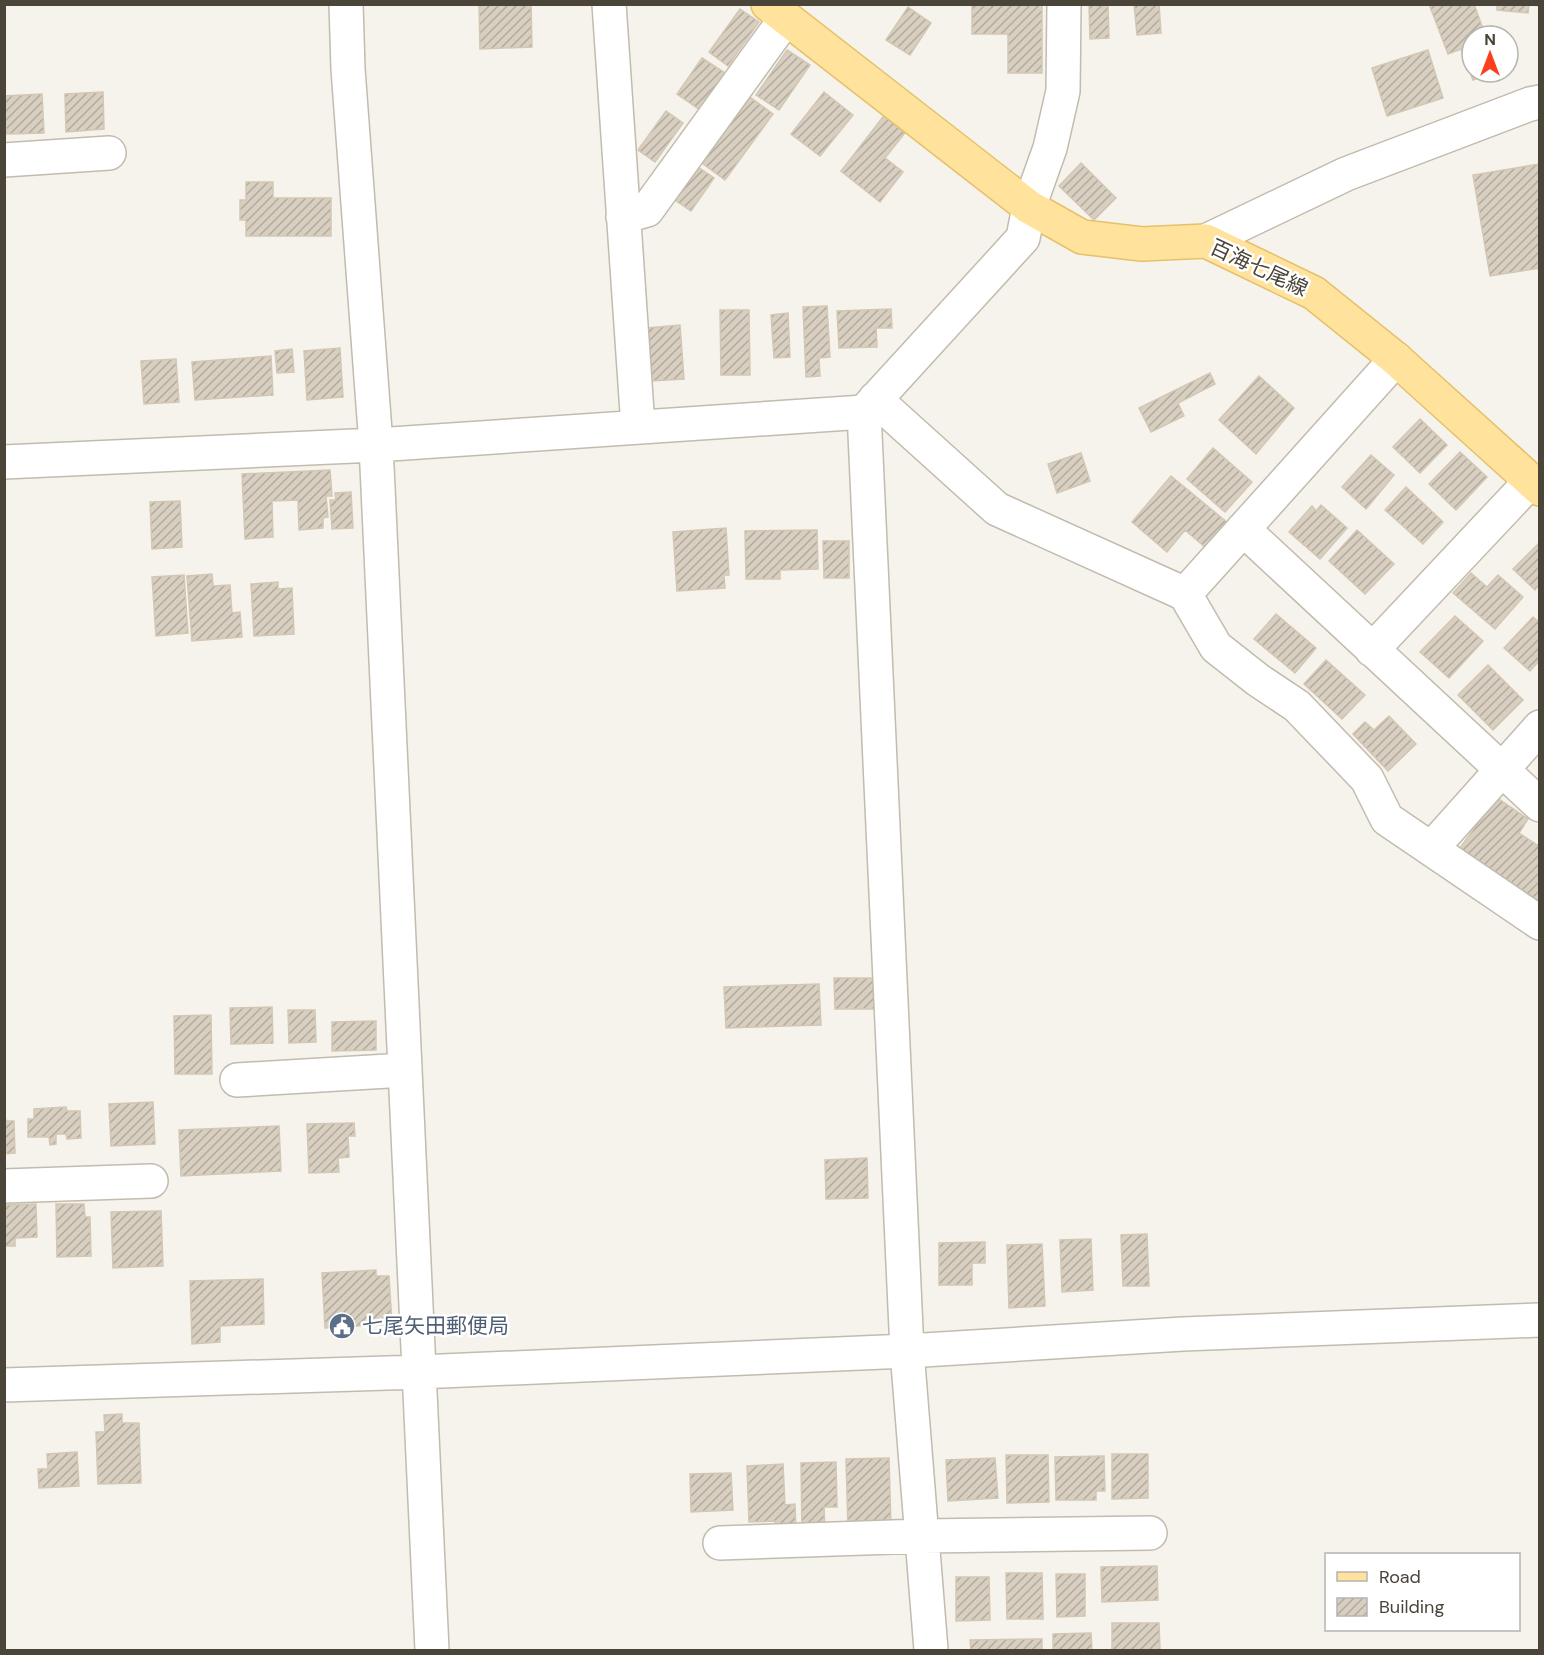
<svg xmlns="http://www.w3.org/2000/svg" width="1544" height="1655" font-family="'DM Sans','Noto Sans JP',sans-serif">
	<defs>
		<pattern id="building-hatch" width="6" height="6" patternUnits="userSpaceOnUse" patternTransform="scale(1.5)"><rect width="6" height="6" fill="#d8cfc1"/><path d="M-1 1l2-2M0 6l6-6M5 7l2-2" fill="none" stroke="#b1aa9e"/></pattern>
	</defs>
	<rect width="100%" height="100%" fill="#f6f3ec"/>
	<path fill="url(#building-hatch)" stroke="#d3c7b4" stroke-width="1.5" d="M479,4h52l1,43 -52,2z
		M972,4h70v69h-34v-39h-36z
		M1089,4h19l1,34 -19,1z
		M1134,4h25l2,29 -24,2z
		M1429,4h45l9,25 9,-3 4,10h-24v36h22l-21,8 -12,-31 -13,5z
		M1497,4h43v2l-11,-1 -1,8 -31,-3z
		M908,7l23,16 -21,32 -24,-15z
		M740,9l19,13 -31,44 -19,-14z
		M787,50l23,15 -31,45 -23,-15z
		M1428,50l15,48 -56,18 -15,-48z
		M702,58l23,15 -25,37 -23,-16z
		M103,92l1,37 -38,3 -1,-38z
		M824,92l29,23 -33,41 -29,-22z
		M42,94l2,39 -37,1 -1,-7h-2v-31z
		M750,97l23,17 -48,66 -23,-17z
		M666,111l17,12 -28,39 -17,-12z
		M886,113l22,16 -23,29 18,14 -23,30 -39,-31z
		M1081,163l35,35 -22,22 -35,-34z
		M1540,164v104l-50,8 -17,-101z
		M695,165l19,13 -23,33 -19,-13z
		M246,182h27v16h58v38h-85v-16h-6v-20h6z
		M827,306l3,51 -11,1 1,18 -14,1 -3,-70z
		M891,309l1,19h-16l1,19 -38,1 -2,-37z
		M720,310h29l1,65h-29z
		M788,313l2,44 -16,1 -3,-43z
		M680,325l4,54 -33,2 -4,-53z
		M340,348l3,49 -36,3 -3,-49z
		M292,349l2,23 -17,1 -2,-22z
		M271,356l2,39 -78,5 -3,-38z
		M176,359l3,43 -35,2 -3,-43z
		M1210,373l5,11 -37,19 6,13 -33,16 -12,-24z
		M1259,376l35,32 -38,46 -37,-34z
		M1420,419l27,26 -27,28 -27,-26z
		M1213,448l39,34 -27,30 -38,-33z
		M1460,452l27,25 -31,33 -27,-26z
		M1081,453l9,28 -33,12 -9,-29z
		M1371,455l23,20 -28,34 -24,-22z
		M330,470l2,26h-6l2,21 -5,1v10l-24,2 -1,-30 -26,1 1,36 -28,2 -3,-65z
		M1171,476l57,47 -22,25 -21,-18 -18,22 -35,-30z
		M1406,487l37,35 -20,22 -38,-34z
		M351,492l2,36 -21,1 -2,-29h6l-1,-7z
		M180,501l2,46 -30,2 -2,-47z
		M1321,505l26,23 -27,31 -31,-27 23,-26 4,5z
		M726,528l3,47h-5l1,13 -48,3 -4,-59z
		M817,530l1,39 -38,1v9h-34l-1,-48z
		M1357,530l37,34 -29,30 -36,-33z
		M823,541h26v37h-25z
		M1540,542v42l-5,6 -22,-21z
		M1471,573l16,14 11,-12 25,22 -28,32 -42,-36z
		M212,574l1,12 17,-1 2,28 8,-1 2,25 -50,4 -5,-65z
		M184,575l4,58 -32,3 -4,-59z
		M278,582v7l14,-1 2,46 -40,2 -3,-52z
		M1276,614l40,34 -21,25 -41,-34z
		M1455,616l28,25 -34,37 -29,-26z
		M1533,617l7,6v37l-10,11 -26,-23z
		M1326,660l39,35 -23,24 -38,-35z
		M1488,665l35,35 -30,30 -35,-35z
		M1389,716l27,28 -28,27 -35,-37 12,-12 9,8z
		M1496,797l32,22 -9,14 21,14v55l-80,-54z
		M834,978h41v31h-40z
		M819,984l2,41 -95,3 -2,-41z
		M272,1007l1,36 -42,1 -1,-36z
		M288,1010h27l1,32 -27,1z
		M211,1015l1,59h-37l-1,-58z
		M376,1021v29l-44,1v-29z
		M153,1102l2,42 -44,2 -2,-42z
		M66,1107l1,4h13l1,27 -14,1 -1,-5h-10v10l-6,1 -1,-8h-21v-18h6v-10z
		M4,1108l2,13h8l1,32 -11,1z
		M354,1123l1,13h-7l1,21 -11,1 1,14 -30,1 -2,-49z
		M279,1126l2,45 -100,5 -2,-46z
		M867,1158l1,40 -42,1 -1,-39z
		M36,1204l1,33 -22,1v8h-11v-41z
		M56,1204h28l1,13h5l1,39 -34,1z
		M161,1211l2,55 -50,2 -2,-56z
		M1147,1234l2,52h-26l-2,-51z
		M1091,1239l2,51 -31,2 -2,-52z
		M985,1242v21h-13v22h-33v-42z
		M1042,1244l3,62 -36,2 -2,-63z
		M376,1270v6h13l3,48 -67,4 -3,-55z
		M263,1279l1,45 -44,2v16l-28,2 -2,-63z
		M122,1414v9h17l2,60 -43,1 -2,-52h9l-1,-17z
		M77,1452l2,34 -40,2 -1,-19h10l-1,-15z
		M1112,1454h36v44l-36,1z
		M1006,1455h42l1,47 -42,1z
		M1104,1456l1,35h-9v9h-40l-1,-43z
		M889,1458l2,69 -43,2 -2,-70z
		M995,1458l3,40 -50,3 -2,-41z
		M836,1462l1,45h-13l1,27h-23l-1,-71z
		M783,1464l2,41 10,-1 1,28 -20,1 -1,-12 -26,1 -2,-56z
		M731,1473l2,37 -42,2 -1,-38z
		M1157,1566l1,34 -56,2 -1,-35z
		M1006,1573h36l1,46h-36z
		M1056,1574h29v42l-28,1z
		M956,1577h33l1,43 -34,1z
		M1112,1623h47l1,27h-48z
		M1091,1633l1,17h-39v-16z
		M1042,1639v11h-71l-1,-10z"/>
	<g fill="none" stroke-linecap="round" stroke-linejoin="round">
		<defs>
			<path id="minor" d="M346,4l2,65 28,376 56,1205
				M609,4l29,423
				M4,160l105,-7
				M623,217l24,-7 139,-192
				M1206,241l140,-67 184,-70 10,-2
				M875,399l122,110 188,85 31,53 42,33 39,26 70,73 20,40 153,104
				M4,462l372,-17 488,-33
				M1243,529l297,276
				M1185,594l211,-235
				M1372,650l159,-169
				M1431,849l109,-122
				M237,1080l168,-10
				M4,1186l147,-5
				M4,1385l415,-13 488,-21 276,-17 357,-14
				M720,1543l202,-7 228,-3
				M931,1650l-24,-299 -43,-939 159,-174 6,-31 21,-59 13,-57 1,-87"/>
			<path id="major" d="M768,4l261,203 53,30 60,7 64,-3 108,52 82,66 144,130"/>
		</defs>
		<use href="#minor" stroke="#c2bbae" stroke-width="36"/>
		<use href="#major" stroke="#e6c16a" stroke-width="36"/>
		<use href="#minor" stroke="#fff" stroke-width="33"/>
		<use href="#major" stroke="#ffe39c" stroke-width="33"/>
	</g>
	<defs>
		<symbol id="civic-disc" viewBox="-11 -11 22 22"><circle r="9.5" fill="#5c6f8a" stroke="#fff"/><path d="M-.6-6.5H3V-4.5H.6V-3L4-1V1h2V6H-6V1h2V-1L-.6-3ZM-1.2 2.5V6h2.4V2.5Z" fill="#fff"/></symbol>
	</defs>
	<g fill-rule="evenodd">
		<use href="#civic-disc" x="327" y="1311" width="30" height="30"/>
	</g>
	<g text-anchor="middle" stroke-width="5" stroke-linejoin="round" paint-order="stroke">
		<g font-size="21" fill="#4b4439" stroke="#fff">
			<text transform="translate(1259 268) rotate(25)" y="7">百海七尾線</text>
		</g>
		<g font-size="21" fill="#4e5e75" stroke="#fff" text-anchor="start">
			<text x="362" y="1333">七尾矢田郵便局</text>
		</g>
	</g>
	<rect width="1544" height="1655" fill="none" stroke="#4b4439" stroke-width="12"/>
	<rect x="1325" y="1553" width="195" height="78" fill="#ffffff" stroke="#b7b4b0" stroke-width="1.5"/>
	<rect x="1337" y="1572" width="30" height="9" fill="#ffe39c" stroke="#b7b4b0" stroke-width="1.5"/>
	<text x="1379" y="1583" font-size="18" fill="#4b4439">Road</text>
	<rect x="1337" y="1598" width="30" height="18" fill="url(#building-hatch)" stroke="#b7b4b0" stroke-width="1.5"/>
	<text x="1379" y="1613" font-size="18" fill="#4b4439">Building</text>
	<g transform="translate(1490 54)"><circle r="28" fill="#ffffff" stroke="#b7b4b0" stroke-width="1.5"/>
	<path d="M0-4.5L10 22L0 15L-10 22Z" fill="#fc3f1d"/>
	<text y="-9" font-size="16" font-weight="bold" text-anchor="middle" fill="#4b4439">N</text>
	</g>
</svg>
